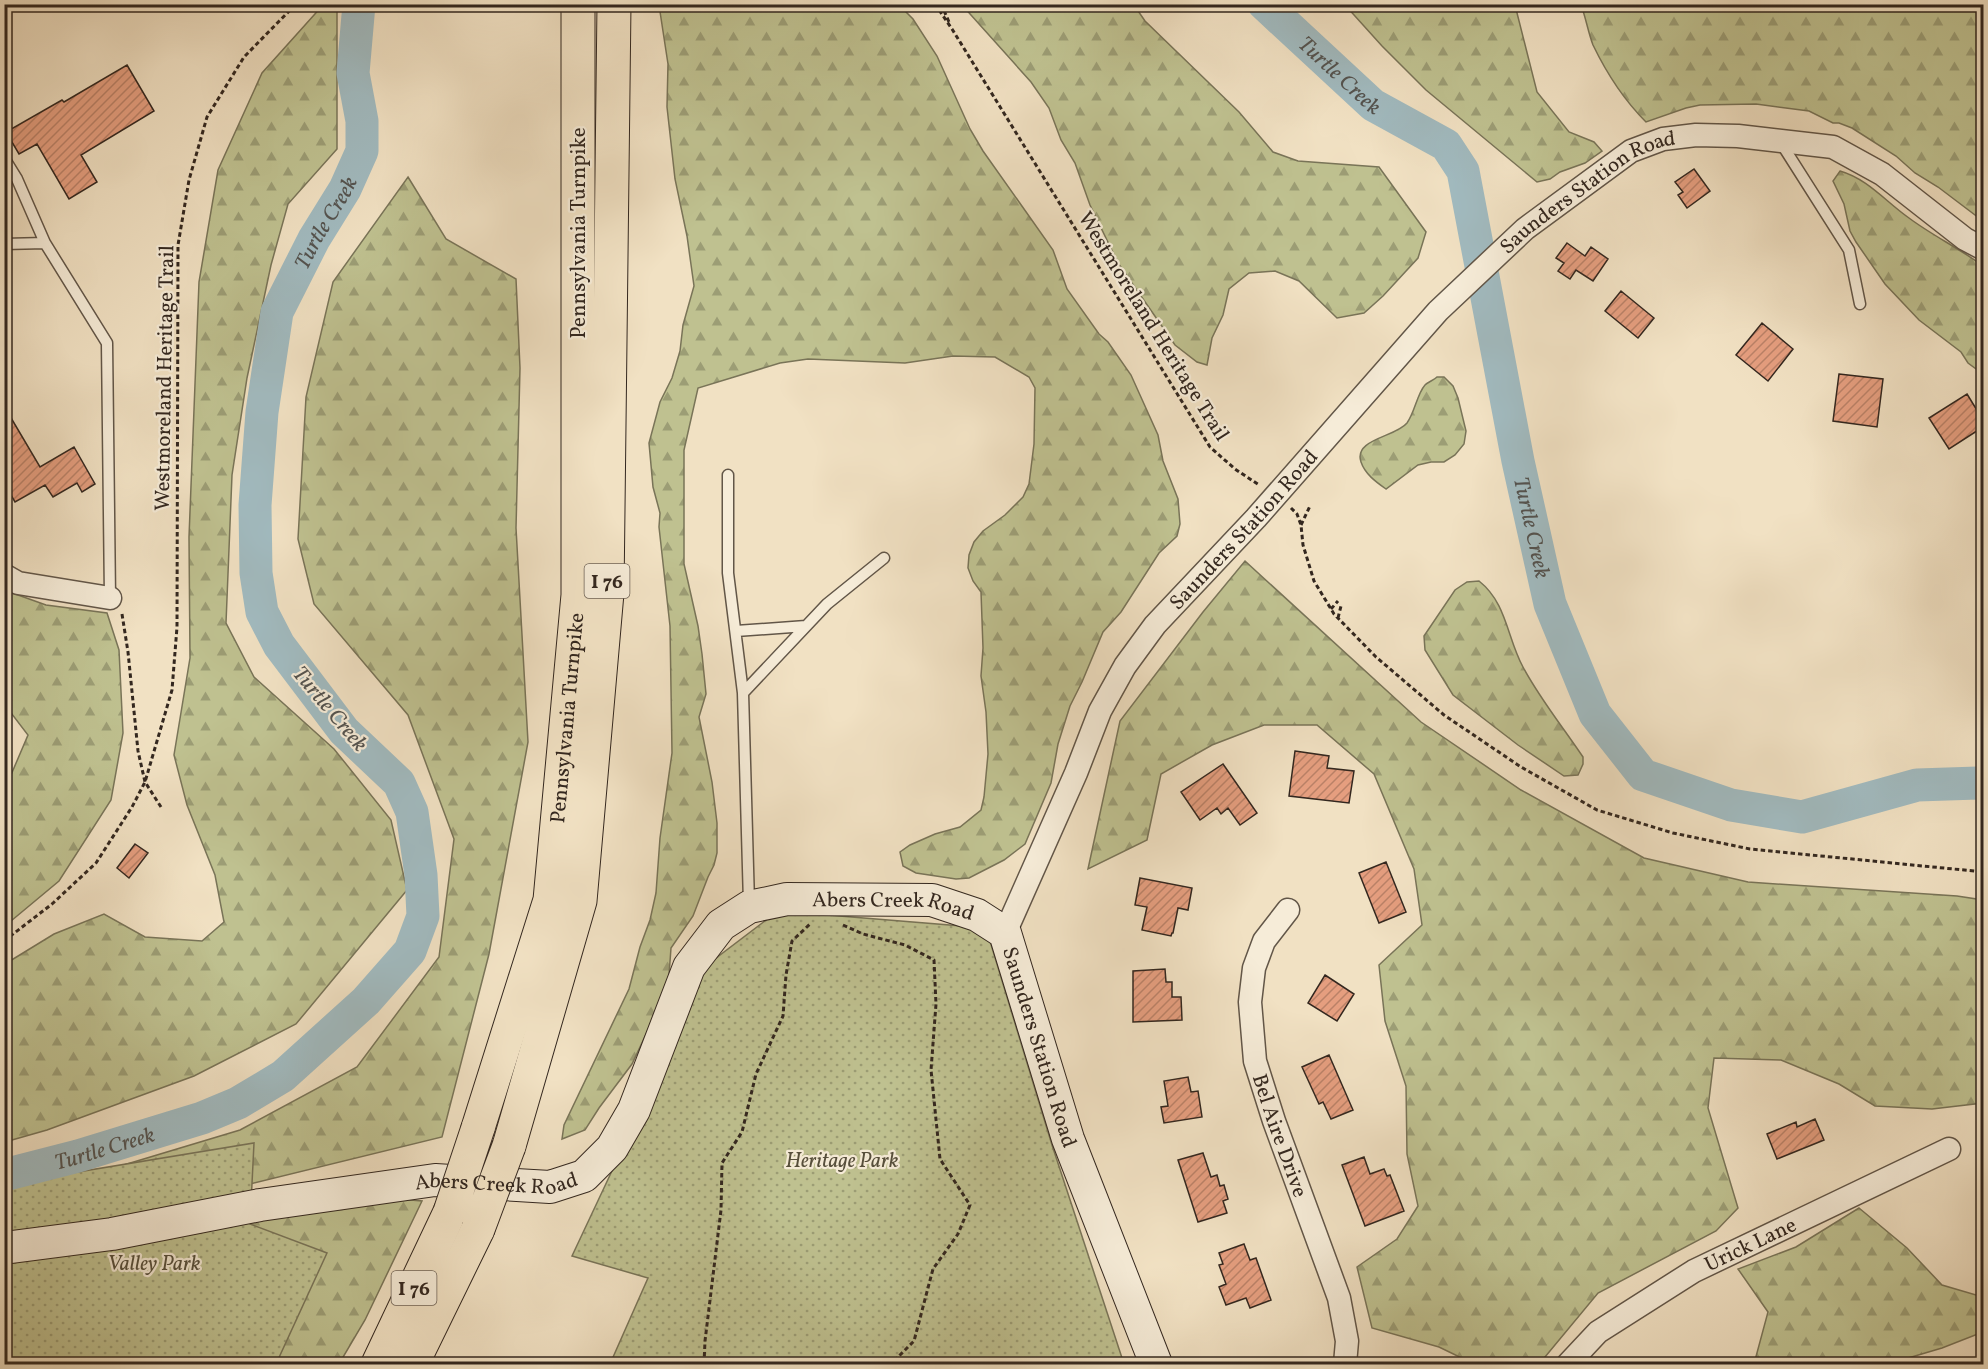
<svg xmlns="http://www.w3.org/2000/svg" width="1988" height="1369" font-family="Vollkorn,serif">
	<defs>
		<pattern id="forest-firs" width="22" height="20" patternUnits="userSpaceOnUse" patternTransform="scale(1.5)"><rect width="22" height="20" fill="#bfc190"/><path d="M5 1l3.5 6h-7zM16 11l3.5 6h-7z" fill="#9c9d75"/></pattern>
		<pattern id="park-dots" width="8" height="8" patternUnits="userSpaceOnUse" patternTransform="scale(1.5)"><rect width="8" height="8" fill="#bfc190"/><path d="M2 2h.1M6 6h.1" fill="none" stroke="#9c9d75" stroke-width="1.8" stroke-linecap="round"/></pattern>
		<pattern id="building-hatch" width="6" height="6" patternUnits="userSpaceOnUse" patternTransform="scale(1.5)"><rect width="6" height="6" fill="#e59e7f"/><path d="M-1 1l2-2M0 6l6-6M5 7l2-2" fill="none" stroke="#ba8167"/></pattern>
	</defs>
	<rect width="100%" height="100%" fill="#f1e1c3"/>
	<filter id="stains"><feTurbulence type="fractalNoise" baseFrequency=".00333" numOctaves="4"/><feColorMatrix values="0 0 0 0 .2 0 0 0 0 .09 0 0 0 0 .02 0 0 0 .5 -.17"/></filter>
	<radialGradient id="worn" r=".72"><stop offset=".6" stop-color="#630" stop-opacity="0"/><stop offset="1" stop-color="#630" stop-opacity=".3"/></radialGradient>
	<path fill="url(#forest-firs)" stroke="#797458" stroke-width="1.5" d="M323,5h14v144l-49,55 -17,61 -24,113 -15,97 -6,148 28,54 80,72 57,71 16,70 -111,134 -102,52 -147,54 -42,12v-178l49,-30 50,-20 41,23 57,4 22,-19 -9,-47 -28,-70 -13,-50 16,-97 -1,-121 10,-255 19,-112 44,-97z
		M659,5h240l14,14 24,37 33,73 13,22 70,99 14,39 32,45 9,8 23,33 27,60 5,26 15,38 2,25 -3,12 -18,17 -38,59 -18,20 -21,50 -12,24 -12,38 -7,39 -26,61 -21,16 -35,18 -13,1 -40,-6 -13,-7 -3,-14 10,-7 25,-11 25,-7 21,-17 3,-13 4,-43 -2,-42 -5,-36 2,-28 -2,-56 -8,-11 -5,-13 1,-13 5,-13 9,-11 22,-16 18,-18 6,-13 5,-40 1,-56 -6,-11 -34,-20 -42,-1 -48,7 -97,-4 -28,4 -82,25 -14,62v114l14,62 4,28 4,40 -7,23 13,65 5,41v30l-3,12 -6,12 -15,39 -22,32 -2,27 -13,38 -24,51 -33,44 -14,22 -23,9 2,-14 65,-136 11,-42 10,-27 6,-27 4,-55 12,-85 -2,-127 -11,-99 1,-14 -7,-26 -4,-44 11,-41 12,-24 8,-27 3,-26 11,-39 -7,-50 -12,-57 -8,-72 1,-43z
		M962,5h172l11,16 94,91 34,40 25,9 81,6 47,65 -8,26 -35,38 -19,17 -27,5 -38,-37 -24,-10 -26,2 -20,16 -6,26 -11,23 -5,27 -10,-3 -22,-17 -57,-82 -28,-58 -15,-42 -14,-23 -12,-32 -18,-26z
		M1345,5h170l22,87 32,40 25,10 8,9 -17,12 -25,9 -10,7 -13,3 -111,-92 -44,-44z
		M1581,5h402v216l-45,-34 -23,-14 -19,-17 -44,-28 -13,-5h-6l-24,-12 -53,-7 -56,1 -14,3 -40,14c-21,-21 -40,-50 -53,-77 -5,-13 -7,-27 -12,-40z
		M1840,171c28,8 46,31 69,47 24,18 50,30 74,48v108l-15,-11 -7,-11 -42,-32 -34,-36 -29,-42 -6,-11 -6,-27 -11,-23z
		M408,177l38,62 70,40 4,89 -4,160 12,214 -39,212 -47,183 -306,75 -122,-14 226,-68 117,-63 82,-110 15,-118 -46,-124 -94,-111 -16,-65 8,-142 27,-115z
		M1437,377h7l9,9 5,12 8,33 -2,13 -9,11 -11,7h-13l-13,3 -32,24c-10,-7 -21,-15 -25,-27 -8,-23 35,-25 46,-39 8,-11 10,-29 18,-38 3,-3 9,-5 12,-8z
		M1245,561l176,161 100,68 123,68 104,24 209,14 26,4v203l-51,6 -57,-3 -36,-22 -58,-24 -67,-2 -6,50 30,100 -22,23 -118,62 -58,70 -8,1h-58l-35,-17 -67,-19 -15,-61 40,-28 21,-33 -11,-52 -1,-68 -21,-65 -6,-56 43,-40 -8,-56 -40,-95 -57,-49h-53l-52,20 -51,29 -14,66 -59,29 32,-148 83,-109z
		M1479,581c28,22 28,57 44,86 17,32 40,60 60,90v7l-5,11 -14,1 -46,-31 -65,-50 -28,-45 -1,-14 31,-46 12,-8z
		M4,590l42,15 61,8 12,37 4,83 -12,67 -52,81 -54,45v-137l23,-54 -23,-30z
		M376,1197l46,4 -57,119 -26,44h-334l82,-113z
		M1859,1208l48,40 35,37 41,12v35l-41,16 -54,16h-134l14,-52 -30,-43 58,-22z"/>
	<path fill="url(#park-dots)" stroke="#797458" stroke-width="1.5" d="M778,911l208,17 66,217 72,219h-514l38,-86 -76,-22 62,-132 69,-156z
		M254,1143l-4,81 77,29 -51,111h-271v-180z"/>
	<g fill="none" stroke-linecap="round" stroke-linejoin="round">
		<g stroke="#a1babf" stroke-width="33">
			<path id="s1" d="M1264,4l109,101 73,40 17,26 55,290 32,143 45,110 48,61 88,30 71,12 115,-32 61,-2 6,2"/>
			<path id="s2" d="M4,1175l74,-19 124,-38 36,-15 45,-27 83,-75 44,-50 13,-35 -2,-41 -9,-63 -13,-29 -55,-52 -65,-86 -17,-33 -6,-39 -1,-68 7,-93 15,-100 37,-73 31,-50 17,-38v-30l-9,-48 6,-69"/>
		</g>
	</g>
	<path fill="url(#building-hatch)" stroke="#33271f" stroke-width="1.5" d="M127,65l27,46 -73,44 16,27 -28,17 -32,-55 -18,10 -13,-22 56,-32 2,2z
		M1694,169l16,22 -23,17 -9,-13 5,-3 -8,-10z
		M1567,243l18,13 6,-9 17,12 -15,22 -17,-11 -6,9 -12,-8 6,-8 -8,-5z
		M1621,291l33,27 -16,20 -33,-27z
		M1762,323l31,26 -25,32 -32,-26z
		M1839,374l44,5 -6,48 -44,-6z
		M1967,394l16,26v7l-34,22 -20,-31z
		M4,406l36,61 34,-20 21,37 -13,8 -5,-9 -24,14 -8,-12 -30,17 -11,-19z
		M1295,751l34,5 -2,12 27,3 -5,32 -60,-7z
		M1223,764l34,49 -17,12 -12,-17 -7,6 -4,-6 -17,12 -19,-28z
		M135,844l13,9 -19,25 -12,-10z
		M1386,862l20,50 -27,11 -20,-50z
		M1140,878l52,10 -4,22 -10,-2 -5,25h-1l-1,3 -29,-6 5,-23 -12,-2z
		M1165,969l1,13h6v15h9l1,23 -49,2v-51z
		M1325,975l29,19 -17,27 -29,-18z
		M1329,1055l24,55 -22,9 -8,-17 -4,2 -17,-37z
		M1188,1077l3,15 7,-1 4,26 -38,6 -3,-16 7,-1 -4,-25z
		M1815,1119l9,21 -47,19 -10,-25 29,-12 1,5z
		M1203,1153l8,24 6,-2 3,11 4,-1 4,14 -5,2 4,12 -29,9 -20,-62z
		M1364,1157l6,17 14,-5 3,7 3,-1 14,36 -39,15 -23,-61z
		M1244,1244l6,16 6,-2 15,42 -21,8 -4,-10 -20,7 -7,-18 7,-3 -7,-19 4,-1 -4,-11z"/>
	<g fill="none" stroke-linecap="round" stroke-linejoin="round">
		<defs>
			<path id="lane" d="M1781,143l68,107 11,54
				M4,158l13,21 28,64
				M4,244l41,-1 62,100 3,255
				M728,475v98l15,120 6,210
				M736,631l70,-5
				M743,693l84,-89 57,-46"/>
			<g id="street">
				<path d="M4,575l14,8 92,15"/>
				<path id="s3" d="M1288,910l-24,31 -10,27 -4,34 5,59 19,60 65,177 8,43 -2,23"/>
				<path id="s4" d="M1005,933l71,-160 24,-62 25,-45 30,-41 101,-107 182,-207 87,-82 106,-78 32,-12 33,-4 42,1 95,11 49,27 83,65 19,10"/>
				<path id="s5" d="M1568,1364l30,-32 96,-61 255,-122"/>
			</g>
			<g id="secondary">
				<path id="s6" d="M4,1248l108,-14 148,-29 175,-25 115,7 34,-11 28,-28 22,-38 55,-143 32,-42 28,-18 38,-8 145,1 45,15 28,18 63,206 88,225"/>
			</g>
			<g id="highway">
				<path id="s7" d="M478,1128l72,-228 28,-305v-591"/>
				<path d="M509,1146l71,-245 27,-308 7,-589"/>
				<path d="M378,1364l72,-152"/>
				<path d="M412,1364l66,-135"/>
			</g>
		</defs>
		<use href="#lane" stroke="#625648" stroke-width="13"/>
		<use href="#street" stroke="#625648" stroke-width="25"/>
		<use href="#secondary" stroke="#33271f" stroke-width="34"/>
		<use href="#highway" stroke="#33271f" stroke-width="35"/>
		<path stroke="#33271f" stroke-width="3" stroke-dasharray="4.5 3" stroke-linecap="butt" d="M935,4l17,25 258,418 25,22 24,16
			M941,4l8,18
			M1291,508l6,6 4,11 2,20 11,36 20,33 42,43 68,58 77,52 76,43 76,23 77,16 234,23
			M1301,525l9,-19
			M1331,609l7,-8
			M122,614l6,38 10,99 7,31 16,25
			M1338,618l3,-12
			M843,925l20,9 42,11 29,15 2,44 -5,66 9,89 30,46 -12,29 -25,35 -19,72 -23,23
			M4,941l48,-37 44,-41 36,-56 13,-25 27,-92 5,-63 1,-382 11,-65 18,-63 37,-60 52,-53
			M704,1364l1,-23 16,-131 1,-47 20,-31 14,-58 27,-58 3,-41 6,-34 18,-17"/>
		<use href="#lane" stroke="#f6ecd8" stroke-width="10"/>
		<use href="#street" stroke="#f6ecd8" stroke-width="22"/>
		<use href="#secondary" stroke="#f6ecd8" stroke-width="32"/>
		<use href="#highway" stroke="#f1e1c3" stroke-width="33"/>
		<defs>
			<path id="highway-bridge" d="M450,1212l28,-84
				M478,1229l31,-83"/>
		</defs>
		<use href="#highway-bridge" stroke="#33271f" stroke-width="35" stroke-linecap="butt"/>
		<use href="#highway-bridge" stroke="#f1e1c3" stroke-width="33"/>
	</g>
	<g text-anchor="middle" stroke-width="4.5" stroke-linejoin="round" paint-order="stroke">
		<g fill="#f6ecd8" stroke="#6e6256" stroke-width="1.5">
			<rect x="584.5" y="564" width="45" height="34" rx="4.5"/>
			<rect x="391.5" y="1271" width="45" height="34" rx="4.5"/>
		</g>
		<g font-size="20" font-weight="bold" fill="#33271f">
			<text x="607" y="588">I 76</text>
			<text x="414" y="1295">I 76</text>
		</g>
		<g font-size="21" fill="#33271f" stroke="#f6ecd8">
			<text dy="7" stroke="none"><textPath href="#s4" startOffset="960">Saunders Station Road</textPath></text>
			<text transform="translate(578 233) rotate(-90)" y="7">Pennsylvania Turnpike</text>
			<text transform="translate(1154 326) rotate(58)" y="7">Westmoreland Heritage Trail</text>
			<text transform="translate(164 378) rotate(-89)" y="7">Westmoreland Heritage Trail</text>
			<text dy="7" stroke="none"><textPath href="#s4" startOffset="474">Saunders Station Road</textPath></text>
			<text dy="7" stroke="none"><textPath href="#s7" startOffset="422">Pennsylvania Turnpike</textPath></text>
			<text dy="7" stroke="none"><textPath href="#s6" startOffset="1056">Abers Creek Road</textPath></text>
			<text dy="7" stroke="none"><textPath href="#s6" startOffset="1294">Saunders Station Road</textPath></text>
			<text dy="7" stroke="none"><textPath href="#s3" startOffset="240">Bel Aire Drive</textPath></text>
			<text dy="7" stroke="none"><textPath href="#s6" startOffset="498">Abers Creek Road</textPath></text>
			<text dy="7" stroke="none"><textPath href="#s5" startOffset="220">Urick Lane</textPath></text>
		</g>
		<g font-size="21" font-style="italic" fill="#564e3b" stroke="#f6ecd8">
			<text x="842" y="1167">Heritage Park</text>
			<text x="154" y="1270">Valley Park</text>
		</g>
		<g font-size="22" font-style="italic" fill="#54534f" stroke="#f6ecd8">
			<text dy="8" stroke="none"><textPath href="#s1" startOffset="104">Turtle Creek</textPath></text>
			<text dy="8" stroke="none"><textPath href="#s2" startOffset="1274">Turtle Creek</textPath></text>
			<text dy="8" stroke="none"><textPath href="#s1" startOffset="626">Turtle Creek</textPath></text>
			<text transform="translate(331 708) rotate(50)" y="8">Turtle Creek</text>
			<text dy="8" stroke="none"><textPath href="#s2" startOffset="104">Turtle Creek</textPath></text>
		</g>
	</g>
	<rect width="1988" height="1369" fill="none" stroke="#f1e1c3" stroke-width="24"/>
	<rect x="6" y="6" width="1976" height="1357" fill="none" stroke="#33271f" stroke-width="3"/>
	<rect x="12" y="12" width="1964" height="1345" fill="none" stroke="#33271f" stroke-width="1.5"/>
	<rect width="100%" height="100%" filter="url(#stains)"/>
	<rect width="100%" height="100%" fill="url(#worn)"/>
</svg>
